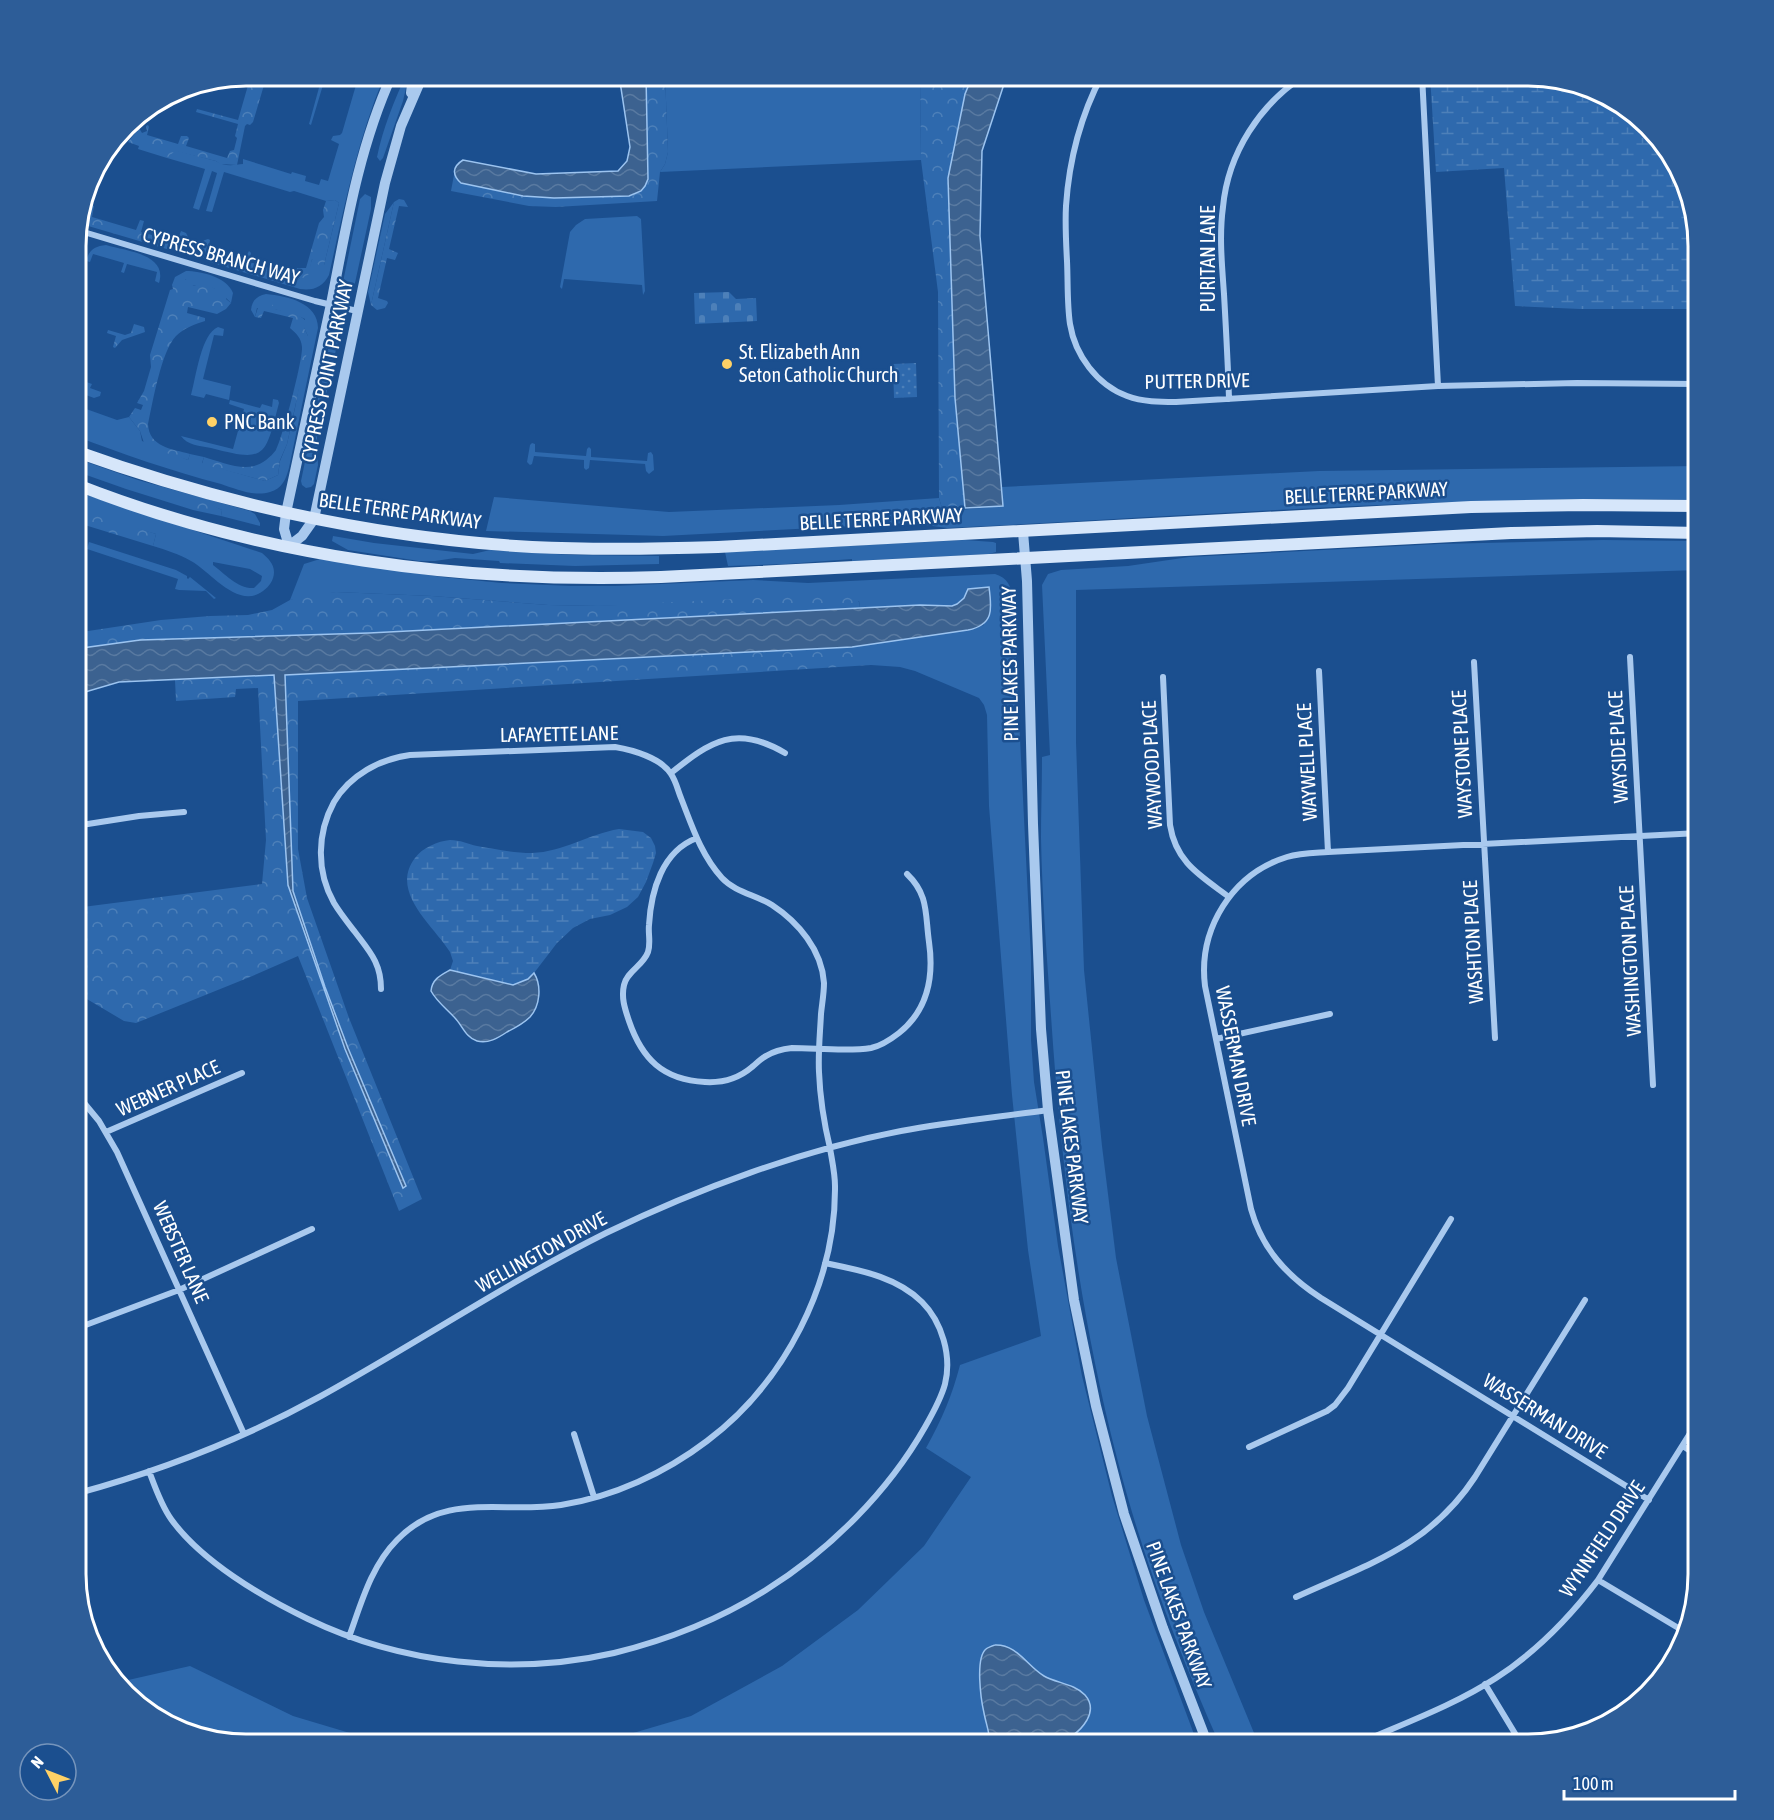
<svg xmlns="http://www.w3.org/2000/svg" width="1774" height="1820" font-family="'Asap Condensed',sans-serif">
	<defs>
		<pattern id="forest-crowns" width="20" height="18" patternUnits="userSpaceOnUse" patternTransform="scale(1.5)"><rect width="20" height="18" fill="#2e69ad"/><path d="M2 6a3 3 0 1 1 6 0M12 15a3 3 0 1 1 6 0" fill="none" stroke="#4d80b9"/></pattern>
		<pattern id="wetland-marsh" width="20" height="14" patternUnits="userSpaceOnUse" patternTransform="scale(1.5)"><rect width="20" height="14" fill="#2e69ad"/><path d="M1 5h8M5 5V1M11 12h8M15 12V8" fill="none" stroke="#4d80b9"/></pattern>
		<pattern id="cemetery-stones" width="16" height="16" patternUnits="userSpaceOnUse" patternTransform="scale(1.5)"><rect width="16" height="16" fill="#2e69ad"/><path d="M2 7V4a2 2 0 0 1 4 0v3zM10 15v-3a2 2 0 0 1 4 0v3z" fill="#4d80b9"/></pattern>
		<pattern id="park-dots" width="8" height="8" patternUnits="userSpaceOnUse" patternTransform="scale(1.5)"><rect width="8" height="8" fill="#2e69ad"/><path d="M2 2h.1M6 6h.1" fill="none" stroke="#4d80b9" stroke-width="1.8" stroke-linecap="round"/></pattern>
		<pattern id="water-waves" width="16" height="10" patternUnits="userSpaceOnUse" patternTransform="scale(1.5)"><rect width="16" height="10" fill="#3c6290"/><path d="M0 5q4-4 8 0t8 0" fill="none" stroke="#597aa1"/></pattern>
	</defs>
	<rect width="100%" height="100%" fill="#1b4f8f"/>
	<path fill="#2e69ad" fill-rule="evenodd" d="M329,75l5,4 -2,8 -9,-2 -12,40 -2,-1 11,-40 -26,-9z
		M353,75h29l1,4c-26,63 -39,129 -54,196 -6,12 -16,16 -29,14l-94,-28 -7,-9 99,28 11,-10 3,-11 12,6 15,-62 -4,-3 -9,1 -32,-10 -4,1 -66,-20 -12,40 -6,-1 11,-38 -5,-2 -13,39 -6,-2 12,-39 -38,-11 7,-8 42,11c8,6 18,4 27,3v-5l48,15 1,-2 14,4 -1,5 14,4 2,-6 7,2 11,-37 -8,-4 2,-4 7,-1 2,-2 14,-48 -8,-4z
		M406,75h3l-6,26 -20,57 -3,3 -3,-4c6,-29 17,-56 29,-82z
		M665,75h255l1,85 -261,12 5,-8 3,-12z
		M365,194l6,3v12l-16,74 -5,6h-3l-4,-4v-3l17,-83z
		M394,202l-23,103 -3,-13 17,-78z
		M637,216l4,3 4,72 -2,4 -1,-10 -78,-6 -2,10 -2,-2 10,-55 6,-7 9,-6z
		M106,245c20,6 62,9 53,38l-4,-2 2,-9 -30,-8 -3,9 -3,-1 3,-9 -31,-9 -3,8 -4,-1c3,-11 9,-15 20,-16z
		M186,271c15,0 41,6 47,22l-2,10c-11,-11 -22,-22 -39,-17l-6,-7 -2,2 -12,4 3,-8z
		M266,294c22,2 52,9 52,34l-29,140c-3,11 -7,21 -19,24 -16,5 -34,-3 -49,-8 -50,-13 -98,-30 -146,-48v-31l42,15 12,-3 11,14 2,10 46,19 2,-6 14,3 -2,6 63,18 13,-6 2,-14 7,-17 8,-36 13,-72 -4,-8 1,-9 -9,-4 -22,-6 -17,-1 -2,9 -4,-7c1,-10 6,-14 15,-16z
		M218,327l6,2 -1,7 -9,-1 -11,44 28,7 -2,14 -23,-6 -2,4 -13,-3c5,-18 10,-61 27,-68z
		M335,327l5,4 -23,106 1,28 -4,19 -3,3 -5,1 -4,-3 -1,-4 31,-151z
		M75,378l17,6 -2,4 11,4 -1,4 -6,2 -19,-7z
		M273,399l5,1 1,3c-14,53 -12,60 -68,45 -11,-2 -24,-3 -30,-12l52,13 11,-40 -15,-5 1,-4 30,8 2,-4 10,3z
		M532,443l3,1v8l51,4 1,-7 2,-2 2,2v8l56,4 1,-8 3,-1 2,3 1,15 -5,4 -3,-3 -1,-7 -55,-4 -1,8 -3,2 -2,-2v-8l-50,-4 -2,8 -2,1 -3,-3 3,-17z
		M75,458l63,22 112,31 5,3 5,9v3l-39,-10 1,-6c-10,-4 -18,-10 -29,-6v6l-67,-21 -51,-18z
		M1699,466v34c-251,-5 -501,16 -752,28l-36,-5 -248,13 -177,-5 8,-34 175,15 170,-7 100,-7 3,10 6,3 55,-5 -1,-19 317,-16z
		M75,491l187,62c6,5 12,11 12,19 0,8 -5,15 -11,19 -25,19 -52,-19 -72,-30 -12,-7 -25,-11 -38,-15l3,-12 -81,-23zM213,562l37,7 12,7 -1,5 -7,7c-16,1 -29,-14 -41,-23z
		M333,536l41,7 99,11 17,-4 82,5 87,1v8l-84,2 -75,-3 -1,-2 -44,-3 -20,3h-16l-71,-11 -16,-9z
		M965,540l28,2 3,1v9l-7,2 -137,7v-2l-66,5 -58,2 -3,-14z
		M1603,540l96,1v29l-623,20v152l8,228 18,176 14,112 31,158 34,129 23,67 55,133h-39c-41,-92 -78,-189 -103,-287 -38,-146 -56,-292 -66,-442 -4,-59 -9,-119 -10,-178 0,-27 1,-54 1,-81l8,-2 -8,-170 6,-11 13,-4 67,-4 61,-9 250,-13z
		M89,542l87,28 11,6v2l1,1 2,-2 26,21 -2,1 -8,-8 -27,-1 -4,-1 3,-10 -91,-30z
		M320,559l122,18 60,6 69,3h44l138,-6 55,3 187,-9c13,4 16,12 18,25l18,359v82l3,42 9,56 15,108 24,130 30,120 32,104 54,145h-621l29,-4 85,-25 91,-50 76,-56 66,-64 47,-69 -45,-29c16,-29 26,-52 34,-83l81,-29 -13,-86 -16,-155 -23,-289 -2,-91 -3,-10 -5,-7 -64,-27 -15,-4 -29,-2v-21l102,-15 11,-4 -20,-27 -7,6 -5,2 -32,-1 -60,3 -1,-7 -261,5 -50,-1 -116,-9 -96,-4 -46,8 14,-36z
		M190,1666l103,50 97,29h-144l-75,-17 -54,-41 -2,-4z"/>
	<path fill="url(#forest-crowns)" d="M251,75h16l-14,47 -3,3 -3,-1 -2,2 -8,39 -17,-1 -4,-3 -41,-10 -8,7 -29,-9 1,-3 -11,-4 11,-14 3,5 5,-2 -1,-5 2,-1 1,2 -2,8 31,9 3,-8h6l2,2 -3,8 41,12 3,-7 4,-1 3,-12 -2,-2 3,-12 -42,-12 1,-3 41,11z
		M646,75h19l3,77 -3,12 -5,8 -3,29 -101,6 -27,-1 -78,-15 3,-16 7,8 62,13 31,2 75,-2 12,-5 7,-12z
		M920,75h53l-8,19 -17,84 7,220 10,110 -17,3 -6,-3 -3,-10 -1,-206 -17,-132z
		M95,167l-11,35 10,4 -2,11 44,13 4,-10 4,1 -3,11 36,10 4,-11 5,2 2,4c-1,10 -8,13 -18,13l-92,-27 14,-52z
		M399,199l5,1 4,7 -9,-1 -10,43 9,4 -3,7 -8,-2 -9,40 9,3 1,2 -3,5 -8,2 -6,-5 23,-103z
		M335,200l4,3 -15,62 -3,2 -9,-8 -3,15 -6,4h-3l-2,2 -99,-28c-1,-7 2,-11 9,-13l2,1 -2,10 36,11 5,-10 2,2 -2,9 46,13 2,-7h9l13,-45 5,-6 -1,-7 3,-9z
		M181,278l1,3 7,-3 4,8 3,-1 2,-6h10l3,7 4,3 5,-3 7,7 -1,6 5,4 -5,6 -9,5 -29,-7 -1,6 18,5v3c-10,3 -21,7 -29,15 -15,16 -23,65 -28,88 1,23 24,25 42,30l-2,6 -43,-14 -5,-15 -11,-14 6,-9 6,2 2,-5 -6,-2 7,-12 7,-24 -1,-12 20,-65 3,-1 -1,-4 5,-6z
		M260,301l12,3 3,5c11,3 27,4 33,15l-4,4 4,8v11l-21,97 -7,16 -2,15 -13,6 -63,-17 2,-7c14,4 35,13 50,9 8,-2 17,-9 22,-16 6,-11 27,-90 26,-103 -1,-9 -5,-13 -12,-19l3,-10 -29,-7 -3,7 -6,-1z
		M134,324l10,3 1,5 -23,8 -7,8 -2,-1 3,-11 -9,-3 1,-3 17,5 6,-2z
		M197,501l11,2 14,7 -1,6 -28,-6v-7z
		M75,511l22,4 59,19 -3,12 -78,-24z
		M336,592l96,4 116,9 50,1 251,-13c8,3 10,6 11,15l-491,25 -229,7 -65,9v-16l86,-13 49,-4 38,-1 24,-5 18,-10 20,-6z
		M871,644v21l-573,36v148l9,49 42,120 73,181 -23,12 -101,-255 -48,21 -114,46 -12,-2 -49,-29v-84l187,-24 4,-44 -8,-152 -22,1 -1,8 -59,4 -1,-21 100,-5 13,211 57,163 58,139 3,-2 -58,-138 -23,-61 -32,-96 -8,-216 567,-28z"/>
	<path fill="url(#wetland-marsh)" d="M1430,75h109l65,18 53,40 29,48 13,64v64h-119l-65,-3 -11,-138 -68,4z
		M619,829l24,3 8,6 4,8 1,7 -3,10 -7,19 -8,15 -11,10 -17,8 -20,4 -17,9 -16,15 -23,30 -6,6 -15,6 -63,-15 3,-9 -3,-9c-16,-26 -61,-60 -35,-94 7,-10 23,-17 35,-18 10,0 18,4 27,6 18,3 36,7 55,7 31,-1 57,-19 87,-24z"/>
	<path fill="url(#cemetery-stones)" d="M729,292l7,7 20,-1 1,23 -62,3 -1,-31z"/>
	<path fill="url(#park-dots)" d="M916,363l1,34 -23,1 -1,-34z"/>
	<path fill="url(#water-waves)" stroke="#9cc4f0" stroke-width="1.5" d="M619,75h27l2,104 -3,7 -4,5 -12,5 -75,2 -31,-2 -62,-13c-9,-8 -9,-16 2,-23l73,14 82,-3 9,-10 3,-14z
		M973,75h34l-25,76 -2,85 23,270 -38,2 -10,-110 -7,-220 17,-84z
		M989,587c3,22 5,38 -21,43l-116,17 -567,28 8,216 32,96 23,61 58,138 -3,2 -58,-139 -57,-164 -14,-210 -155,7 -44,13v-46l65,-9 229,-7 491,-25 60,-3 32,1 5,-2 7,-6 4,-9z
		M450,970l63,15 15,-6 6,-6c8,13 6,33 -4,44 -6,6 -15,11 -23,15 -9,6 -19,12 -30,9 -11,-3 -15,-16 -22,-23 -8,-9 -18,-16 -24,-27 1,-12 10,-16 19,-21z
		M995,1645c22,-1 32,21 49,31 12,7 31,8 41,19 7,8 7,16 2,25 -20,34 -64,25 -97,25 0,-12 -4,-21 -6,-32 -3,-13 -9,-55 2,-64 1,-1 8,-4 9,-4z"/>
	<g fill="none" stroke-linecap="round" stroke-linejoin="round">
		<path stroke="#a9c9ee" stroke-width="6" d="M1102,75c-21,40 -33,86 -36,131 -1,18 0,37 1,55 1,21 0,43 3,63 5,31 27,61 57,72 16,6 33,6 49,6l262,-16 139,-3 122,1
			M1422,75l16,311
			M77,230l238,71 42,10
			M1229,399c-1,-35 -3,-70 -5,-105 -2,-29 -5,-58 -1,-87 5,-54 37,-103 82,-132
			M1630,657l23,428
			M1474,662l21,376
			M1319,671l9,181
			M1163,677l7,148c6,38 31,51 59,72
			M671,773c40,-32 65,-49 114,-20
			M75,826l64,-10 45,-4
			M697,838c-35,13 -46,53 -48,87 -1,9 2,18 -1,27 -5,14 -21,19 -24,33 -3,13 1,24 5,36 13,38 34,59 76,61 17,1 33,-3 47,-15 4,-3 8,-8 14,-11 8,-5 17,-7 26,-8 23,0 56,4 79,0 10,-2 19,-8 28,-15 29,-23 35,-56 30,-91 -4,-28 0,-47 -22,-68
			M1216,1039l114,-25
			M75,1092l24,29 18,31 127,282
			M106,1132l136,-59
			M75,1329l104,-39 133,-61
			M574,1434l20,63
			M1683,1446l16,11
			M1249,1447l78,-36 8,-6 13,-17 103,-169
			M149,1471c6,16 12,34 22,48 30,42 91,78 137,100 93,45 205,57 306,34 53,-13 106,-34 152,-63 64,-40 122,-98 159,-163 8,-14 16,-28 20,-43 7,-28 -3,-62 -23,-82 -26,-26 -64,-32 -97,-39
			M75,1494c85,-23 168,-55 246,-98 96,-53 187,-114 285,-163 91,-44 196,-83 295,-102 49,-9 98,-14 147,-21
			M1649,1500l-328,-202c-34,-22 -59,-49 -70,-89l-46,-223c-7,-57 27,-112 82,-129 13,-4 27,-4 41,-5l371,-19
			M1598,1580l87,52
			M1296,1597c72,-33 133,-50 179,-120l110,-177
			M349,1637c12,-33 22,-71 48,-97 47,-49 105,-26 164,-35 52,-8 104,-32 146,-64 77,-58 129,-157 128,-255 0,-13 -3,-25 -5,-38 -6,-25 -10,-50 -11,-76 -1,-19 1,-38 2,-58 1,-10 3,-21 3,-31 -2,-33 -26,-61 -52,-78 -16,-10 -37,-13 -50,-27 -21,-23 -30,-52 -41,-80 -3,-7 -5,-17 -10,-24 -10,-16 -38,-24 -56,-27l-205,8c-30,4 -60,20 -76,47 -17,31 -18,69 0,101 6,10 14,20 21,29 15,20 26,31 26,57
			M1485,1684l37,61
			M1355,1745c47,-21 98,-39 141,-67 40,-26 74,-61 102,-98l101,-161"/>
		<path stroke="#a9c9ee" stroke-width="10" d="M392,75c-33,72 -46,152 -61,229 -15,70 -30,139 -45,209l-2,16 5,17 13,-10 12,-17 71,-336 16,-57 22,-51
			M411,93l2,-18
			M1023,532l4,49 6,243 8,205 7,81 26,190 22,106 28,108 39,114 45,117"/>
		<path stroke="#d6e6fa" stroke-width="12" d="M75,451c147,53 300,87 457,96 62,3 124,2 186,0l753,-40 112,-2 116,1
			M75,484c185,73 388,100 586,93l850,-44 86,-2 102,2"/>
	</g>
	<g fill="#ffd166" stroke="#1b4f8f" stroke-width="2">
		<circle cx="727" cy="364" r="6"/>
		<circle cx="212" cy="422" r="6"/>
	</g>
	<g text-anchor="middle" stroke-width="5" stroke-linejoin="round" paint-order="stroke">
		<g font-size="20" fill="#fff" stroke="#1b4f8f">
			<text transform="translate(221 256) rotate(16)" y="7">CYPRESS BRANCH WAY</text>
			<text transform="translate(1208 259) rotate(-90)" y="7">PURITAN LANE</text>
			<text transform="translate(327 371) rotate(-78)" y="7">CYPRESS POINT PARKWAY</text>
			<text transform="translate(1197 381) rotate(-1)" y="7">PUTTER DRIVE</text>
			<text transform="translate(1366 493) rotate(-3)" y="7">BELLE TERRE PARKWAY</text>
			<text transform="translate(400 511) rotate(8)" y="7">BELLE TERRE PARKWAY</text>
			<text transform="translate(881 519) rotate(-3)" y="7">BELLE TERRE PARKWAY</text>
			<text transform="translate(1010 664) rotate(-91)" y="7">PINE LAKES PARKWAY</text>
			<text transform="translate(559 734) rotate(-1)" y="7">LAFAYETTE LANE</text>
			<text transform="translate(1618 747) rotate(-93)" y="7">WAYSIDE PLACE</text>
			<text transform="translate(1462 754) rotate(-93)" y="7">WAYSTONE PLACE</text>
			<text transform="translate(1307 762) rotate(-93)" y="7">WAYWELL PLACE</text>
			<text transform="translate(1152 765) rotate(-93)" y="7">WAYWOOD PLACE</text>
			<text transform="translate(1473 942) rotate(-93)" y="7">WASHTON PLACE</text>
			<text transform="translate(1630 961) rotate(-93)" y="7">WASHINGTON PLACE</text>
			<text transform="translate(1236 1056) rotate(79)" y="7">WASSERMAN DRIVE</text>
			<text transform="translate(168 1088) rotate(-24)" y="7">WEBNER PLACE</text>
			<text transform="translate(1072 1147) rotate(83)" y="7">PINE LAKES PARKWAY</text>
			<text transform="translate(181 1252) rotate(66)" y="7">WEBSTER LANE</text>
			<text transform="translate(541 1252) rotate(-29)" y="7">WELLINGTON DRIVE</text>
			<text transform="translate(1545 1416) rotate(32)" y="7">WASSERMAN DRIVE</text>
			<text transform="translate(1602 1539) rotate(-56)" y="7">WYNNFIELD DRIVE</text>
			<text transform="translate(1179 1615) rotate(70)" y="7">PINE LAKES PARKWAY</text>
		</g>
		<g font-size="20" fill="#fff" stroke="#1b4f8f" text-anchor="start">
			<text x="739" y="359">St. Elizabeth Ann<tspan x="739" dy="23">Seton Catholic Church</tspan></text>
			<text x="224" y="429">PNC Bank</text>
		</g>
	</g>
	<path d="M0 0H1774V1820H0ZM246 86H1528A160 160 0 0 1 1688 246V1574A160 160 0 0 1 1528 1734H246A160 160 0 0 1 86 1574V246A160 160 0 0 1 246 86Z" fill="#2d5d98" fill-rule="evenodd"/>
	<path fill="none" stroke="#fff" stroke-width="3" d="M246 86H1528A160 160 0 0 1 1688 246V1574A160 160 0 0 1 1528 1734H246A160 160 0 0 1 86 1574V246A160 160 0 0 1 246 86Z"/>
	<g transform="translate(48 1772) rotate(312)"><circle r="28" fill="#1b4f8f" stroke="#7695bc" stroke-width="1.5"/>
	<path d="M0-4.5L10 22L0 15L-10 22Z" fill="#ffd166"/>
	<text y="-9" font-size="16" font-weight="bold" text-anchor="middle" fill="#ffffff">N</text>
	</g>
	<path d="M1564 1790v9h171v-9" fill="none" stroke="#ffffff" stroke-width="3"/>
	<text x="1573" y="1790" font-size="18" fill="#ffffff" stroke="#1b4f8f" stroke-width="4.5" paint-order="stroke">100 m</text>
</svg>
